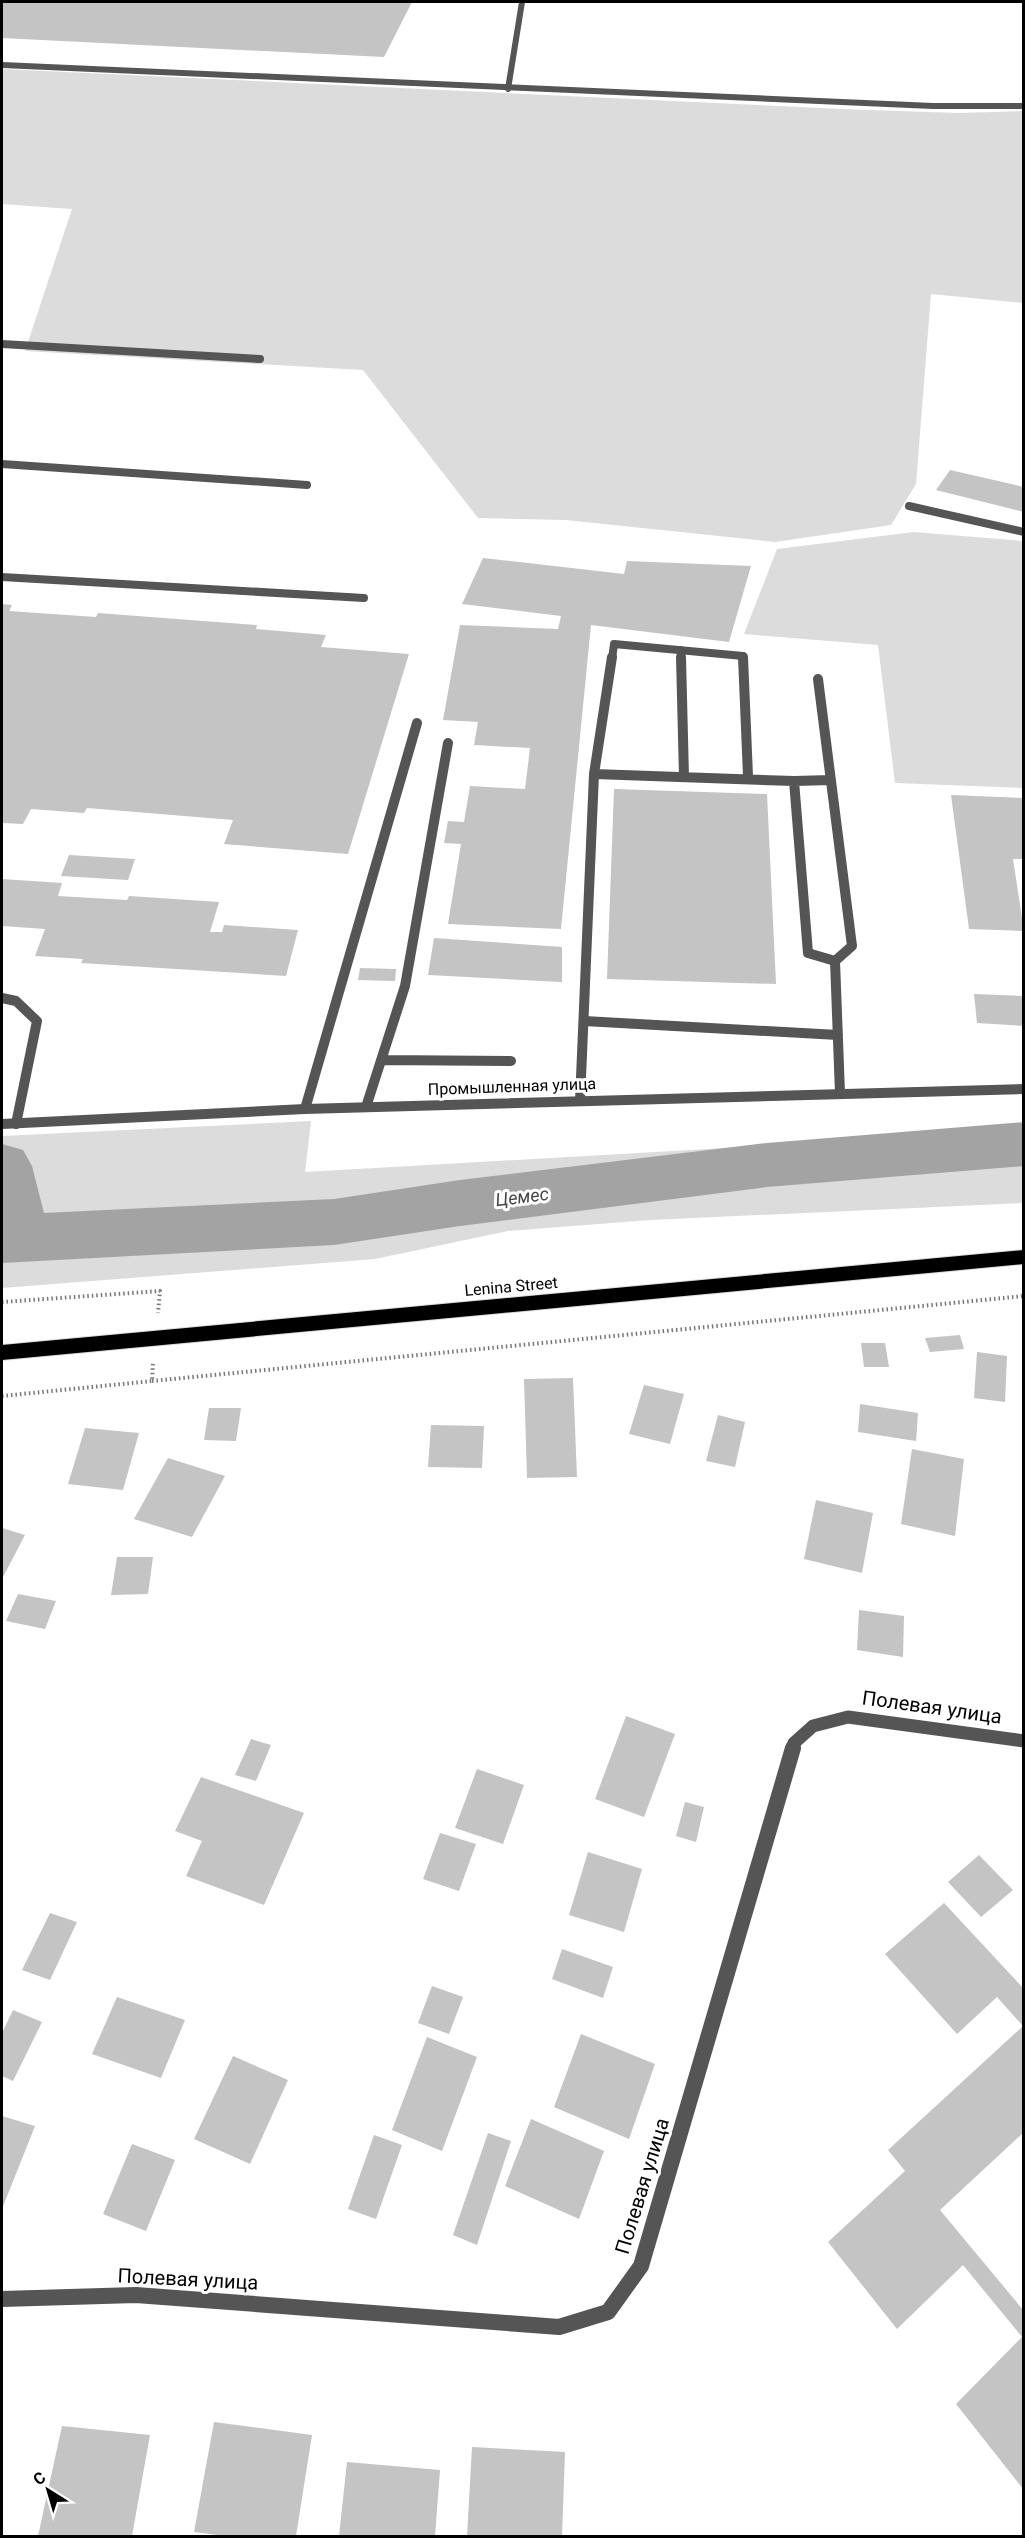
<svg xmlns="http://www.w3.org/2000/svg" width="1025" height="2538" font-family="Roboto,sans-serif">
	<rect width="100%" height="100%" fill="#fff"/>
	<path fill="#dcdcdc" d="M2,69l838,40 118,4 65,-2v192l-92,-9 -15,190 -25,41 -116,17 -209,-22 -88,-2 -115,-148 -338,-19 47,-142 -70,-5z
		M914,532l109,9v247l-128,-5 -17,-138 -134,-11 33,-85z
		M311,1121l-6,51 718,-41v72l-373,17 -142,11 -133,28 -373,29v-152z"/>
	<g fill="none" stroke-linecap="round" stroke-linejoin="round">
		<path fill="#a3a3a3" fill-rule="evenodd" d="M1024,1122v44l-257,21 -307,39 -126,19 -332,18v-119l21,6 9,16 12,47 290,-14 126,-19 307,-37z"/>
	</g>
	<path fill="#c4c4c4" d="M2,2h410l-28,55 -382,-19z
		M950,470l74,17v25l-88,-22z
		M483,558l141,16 3,-13 124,5 -22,76 -138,-17 -30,304 -113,-5 13,-80 -17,-1 4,-22 16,1 6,-36 55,3 5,-41 -56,-3 4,-23 -35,-2 17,-95 98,4 3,-13 -99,-12z
		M2,604l10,1 -3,6 87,6 2,-4 159,12 -1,4 70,6 -5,12 88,7 -61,200 -124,-10 9,-24 -146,-12 -3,5 -53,-4 -8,15 -21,-1z
		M614,789l153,5 9,190 -169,-5z
		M951,795l73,3v61h-11l11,72 -55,-2z
		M69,855l66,4 -7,21 -67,-4z
		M2,879l60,4 -4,13 69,4 2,-4 90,6 -9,30h12l2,-7 74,5 -12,46 -205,-13 2,-4 -48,-3 10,-27 -43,-3z
		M434,938l128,9v35l-134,-7z
		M360,968l36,1 -1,12 -37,-1z
		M974,994l50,2v30l-47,-3z
		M960,1335l4,14 -34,3 -5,-14z
		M861,1343h24l4,24h-25z
		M977,1352l30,4 -2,46 -31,-4z
		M573,1378l4,99 -50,1 -3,-99z
		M644,1385l40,9 -14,50 -41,-10z
		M860,1404l58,9 -2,28 -58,-9z
		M209,1408h32l-5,33 -32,-1z
		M718,1415l27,7 -10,45 -29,-6z
		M431,1425l53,1 -2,42 -54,-1z
		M85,1428l54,5 -16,57 -55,-6z
		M912,1449l52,10 -9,77 -54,-12z
		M168,1458l57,18 -33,61 -58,-18z
		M816,1500l57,13 -11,60 -58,-14z
		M2,1528l23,7 -23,44z
		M117,1557h36l-5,37 -37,1z
		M18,1594l38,7 -11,28 -39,-8z
		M859,1610l45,6 -1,41 -46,-7z
		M626,1716l49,18 -31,83 -49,-18z
		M251,1739l20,6 -15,36 -21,-6z
		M477,1769l47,16 -21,59 -48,-16z
		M201,1777l103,36 -40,92 -78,-29 16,-35 -27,-10z
		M685,1802l19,5 -8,35 -20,-6z
		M440,1833l36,11 -17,47 -36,-12z
		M588,1852l54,17 -18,63 -55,-17z
		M979,1855l34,35 -32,27 -33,-35z
		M944,1903l80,86v143l-84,78 84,101v179l-68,-86 66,-67 -59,-72 -66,64 -69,-87 77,-71 -17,-21 135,-124 -26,-29 -40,37 -72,-80z
		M50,1913l27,9 -27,58 -28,-10z
		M562,1949l51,18 -10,31 -51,-19z
		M432,1986l31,11 -14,37 -31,-11z
		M117,1997l68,23 -24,58 -69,-24z
		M13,2010l29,12 -29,59 -11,-5v-43z
		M581,2034l74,30 -26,75 -75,-32z
		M427,2037l50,20 -35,94 -50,-21z
		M233,2056l55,24 -38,84 -56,-25z
		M2,2116l33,10 -33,83z
		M531,2119l73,32 -25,68 -74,-33z
		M488,2133l23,8 -34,104 -24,-10z
		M374,2135l28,10 -26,74 -28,-10z
		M132,2144l43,16 -29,71 -43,-17z
		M214,2422l98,13 -16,101h-71l-31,-4z
		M62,2426l88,9 -18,101h-94z
		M472,2447l93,5 -3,84h-95z
		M347,2462l93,8 -5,66h-96z"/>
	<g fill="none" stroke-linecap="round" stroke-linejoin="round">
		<defs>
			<path id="highway" d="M1024,1250v14l-1022,96v-15z"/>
		</defs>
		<use href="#highway" stroke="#dbdbdb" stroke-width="2"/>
		<path stroke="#777" stroke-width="4" stroke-dasharray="1.5 3" stroke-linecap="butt" d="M2,1302l158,-11 -2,22
			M152,1381l872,-85
			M2,1396l150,-15 1,-19"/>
		<path stroke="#555" stroke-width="6" d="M2,65l931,41h91
			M508,89l14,-87"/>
		<path stroke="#555" stroke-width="8" d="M2,344l258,15
			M2,464l305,21
			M909,506l115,26
			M2,577l362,21
			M681,650v9
			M612,659l2,-15 129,12v3"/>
		<path stroke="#555" stroke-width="10" d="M681,657l3,120
			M743,657l5,119
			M818,679l34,267 -17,15 5,132
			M594,774l200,7 14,172 27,8
			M794,781l37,-1
			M2,998l14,3 21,20 -21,103
			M584,1021l254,14
			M381,1060l130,1
			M580,1101l14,-327 18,-117
			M366,1107l39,-121 43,-243
			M305,1109l112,-386"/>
		<path stroke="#555" stroke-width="10" d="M2,1124l303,-15 719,-20"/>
		<path stroke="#555" stroke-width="13" d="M792,1749l2,-6 19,-17 35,-9 176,24"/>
		<path stroke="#555" stroke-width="16" d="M2,2299l134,-4 423,32 49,-15 33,-46 152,-518"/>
		<use href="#highway" fill="#000" fill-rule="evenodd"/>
	</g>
	<g text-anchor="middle" stroke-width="6" stroke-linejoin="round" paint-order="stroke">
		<g font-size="16" fill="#000" stroke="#fff">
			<text transform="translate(512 1086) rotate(-2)" y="6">Промышленная улица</text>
			<text transform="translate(511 1286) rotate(-5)" y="6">Lenina Street</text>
		</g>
		<g font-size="18" font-style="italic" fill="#444" stroke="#fff">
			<text transform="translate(522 1197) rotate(-7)" y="6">Цемес</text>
		</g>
		<g font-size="20" fill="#000" stroke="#fff">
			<text transform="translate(932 1707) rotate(8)" y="7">Полевая улица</text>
			<text transform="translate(642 2186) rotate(-73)" y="7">Полевая улица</text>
			<text transform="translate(188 2279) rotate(3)" y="7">Полевая улица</text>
		</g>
	</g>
	<rect width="1025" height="2538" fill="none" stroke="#000000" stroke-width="6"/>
	<g transform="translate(48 2490) rotate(323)" stroke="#ffffff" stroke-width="4.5" paint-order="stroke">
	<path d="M0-4.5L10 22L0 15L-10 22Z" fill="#000000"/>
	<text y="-9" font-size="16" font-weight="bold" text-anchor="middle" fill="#000000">С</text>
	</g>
</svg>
